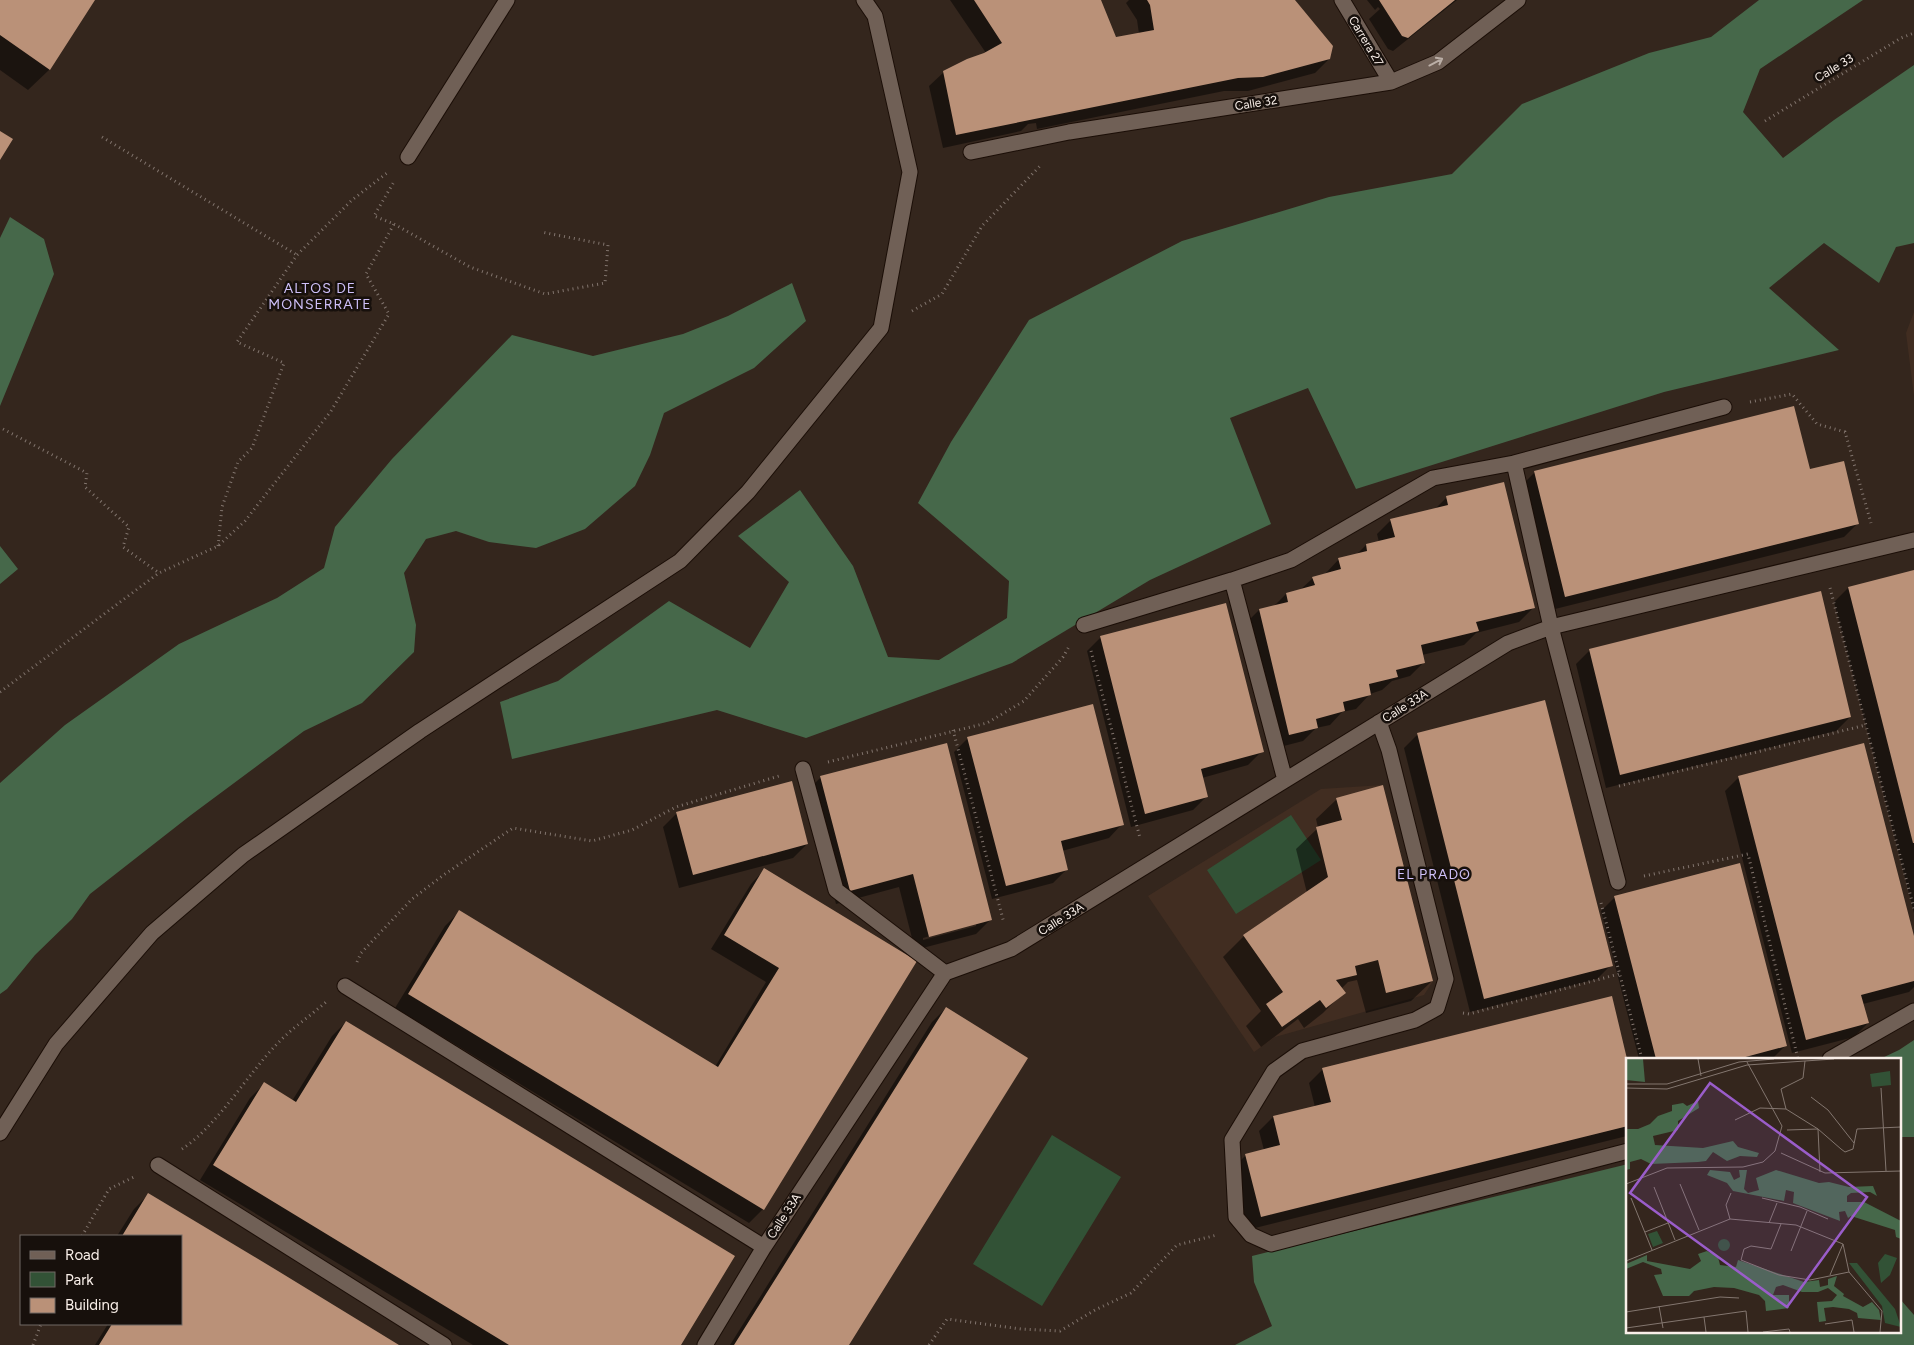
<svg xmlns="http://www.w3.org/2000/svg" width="1914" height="1345" font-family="Figtree,sans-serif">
	<rect width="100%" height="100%" fill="#34261d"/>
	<path fill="#412d21" d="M1914,312v84l-8,-63z
		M1383,785l50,196 -9,14 -149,42 -21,15 -106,-156 173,-107z"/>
	<path fill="#325236" d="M1291,815l30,45 -85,54 -29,-44z
		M1052,1135l69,42 -79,129 -69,-42z"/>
	<path fill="#46684a" d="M1759,0h104l-103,69 -17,43 40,46 51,-38 80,-55v178l-18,4 -17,36 -55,-40 -55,45 70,62 -175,42 -308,97 -48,-101 -78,30 41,106 -121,56 -138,83 -206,75 -89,-28 -205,49 -12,-57 58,-21 111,-80 81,47 39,-66 -51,-46 62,-46 53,76 35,91 51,3 68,-42 2,-37 -91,-78 33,-61 78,-122 153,-79 147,-44 123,-23 70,-70 127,-51 62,-16z
		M10,217l34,22 10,35 -54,132v-168z
		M792,283l14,38 -52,47 -90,45 -14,42 -15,31 -50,43 -49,19 -47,-6 -33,-11 -30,8 -22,34 12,52 -2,27 -52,51 -58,28 -113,84 -101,79 -18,25 -37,36 -28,34 -7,5v-211l65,-58 114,-81 98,-46 47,-30 11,-41 57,-68 120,-124 81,21 90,-22 45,-18z
		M0,546l18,23 -18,15z
		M1914,1040v97h-14v-78h-20l19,-9z
		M1628,1164v167h106l1,3 4,-3h161v-32l14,16v30h-679l37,-19 -18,-44 -2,-26z"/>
	<path fill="#0007" fill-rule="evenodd" d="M0,0h94l-45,70 -21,20 -28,-20z
		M950,0h150l15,39 24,-5 -2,-14 -11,-17 3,-3h166l34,59 -14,14 -67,18h-24l-187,38 -1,-6 -8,1 -7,7 -78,17 -14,-62 15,-14 42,-19z
		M1367,0h90l-64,51 -5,-2 -19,-30 11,-10 -2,-2 -3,3z
		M1809,471l49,52 -14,14 -293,73 -30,-124 14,-14z
		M1446,498l87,110 -14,14 -43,11 -12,12 -42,10 2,7 -14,14 -18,5 -10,9 -12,4 -14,15 -14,3 -12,13 -14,3 -13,13 -27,7 -31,-124 14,-14 15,-4 12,-12 14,-4 13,-12 12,-4 14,-15 17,-4 10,-10 13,-3 -2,-8 14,-14 43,-10z
		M1914,571v342l-80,-311 14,-14z
		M1101,637l161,114 -14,14 -46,13 5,18 -14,14 -62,17 -44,-176z
		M1590,650l260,67 -14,14 -230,57 -30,-124z
		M1418,734l193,231 -14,14 -127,33 -66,-264z
		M968,738l154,86 -13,14 -47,13 5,18 -14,14 -61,16 -38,-147z
		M821,777l169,143 -14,14 -61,16 -16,-63 -63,17 -29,-113zM976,923v3l-53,14v-2z
		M1739,777l175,165v45l-5,5 -46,12 5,19 -14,14 -62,16 -67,-262z
		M1337,799l95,182 -21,20 -45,12 -9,-33 -9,2 -7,7 3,3 -21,21 -19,15 -6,-9 -37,28 -15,-21 15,-15 -38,-54 21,-21 63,-43 -11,-44 22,-21 -2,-9z
		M677,813l130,31 -14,14 -114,30 -16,-61z
		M764,870l151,91 -152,248 -14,14 -354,-215 50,-82 14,-14 256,155 51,-85 -55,-33 40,-65z
		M1615,897l171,148 -14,14h-133l-38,-148z
		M946,1008l-99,337h-117l202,-323z
		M346,1022l333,323h-206l-273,-165 50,-82 14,-14 28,17 40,-65z
		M1628,1068l-1,68 -380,94 -15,-61 14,-14 18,-5 -5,-19 14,-14 42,-10 -6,-24 14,-14z
		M148,1195l249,150h-302l13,-21h73v-88h-64l17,-27z"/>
	<path fill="#ba9178" d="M0,0h95l-45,70 -50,-35z
		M974,0h127l15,37 38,-7 -4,-25 -3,-5h148l38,46 -3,13 -67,18 -25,1 -282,57 -13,-64 24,-12 17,-6 18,-10z
		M1379,0h76l-47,38 -6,-2z
		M0,131l13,8 -13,21z
		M1794,406l16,63 34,-8 15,63 -294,73 -31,-126z
		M1504,482l31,126 -59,14 3,9 -58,14 4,18 -29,7 2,7 -29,7 2,11 -28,7 2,9 -29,8 2,9 -29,7 -30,-126 29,-7 -2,-9 29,-8 -3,-8 29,-8 -3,-11 29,-7 -1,-7 29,-7 -5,-18 58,-14 -2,-9z
		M1914,570v273h-1l-65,-256z
		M1821,591l30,126 -231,58 -31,-126z
		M1226,603l38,149 -63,17 7,28 -63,17 -45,-178z
		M1545,700l68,266 -129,33 -67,-266z
		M1093,704l31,121 -63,16 7,29 -62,16 -39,-149z
		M947,743l45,177 -63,17 -16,-63 -63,17 -30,-115z
		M1864,743l50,193v45l-53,14 8,28 -63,17 -68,-264z
		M792,781l16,63 -115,31 -17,-63z
		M1383,785l50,196 -47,12 -8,-33 -23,6 2,9 -21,5 10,13 -20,15 -6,-8 -38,27 -16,-23 17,-12 -40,-57 85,-58 -12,-50 26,-7 -6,-22z
		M1740,863l47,183 -49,13h-82l-42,-163z
		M764,868l153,93 -153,249 -356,-216 51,-84 259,157 61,-99 -55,-33z
		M1612,996l16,67v63l-367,91 -16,-63 35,-9 -7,-29 58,-14 -9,-34z
		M946,1007l82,51 -60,96 -119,191h-115z
		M346,1021l389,235 -54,89h-172l-296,-180 51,-83 32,20z
		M148,1193l130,78 121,74h-300l13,-21h69v-88h-59z"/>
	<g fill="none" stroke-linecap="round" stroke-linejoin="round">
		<defs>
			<path id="minor" d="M1342,0l49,82
				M971,152l98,-20 322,-50 47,-20 80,-62
				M408,157l99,-157
				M1514,463l37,164 67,255
				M1232,580l53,200
				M1084,625l148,-45 59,-20 142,-82 81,-15 210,-56
				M1379,722l10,28 57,229 -9,29 -22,12 -113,31 -28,20 -42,69 4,77 15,18 20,9 357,-93
				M803,769l33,121 109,83
				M345,986l419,261
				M1830,1059l84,-48
				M0,1133l56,-89 96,-111 91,-78 177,-124 260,-170 68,-69 133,-164 29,-156 -35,-156 -11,-16
				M158,1165l286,180
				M705,1345l59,-98 181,-274 66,-24 497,-306 43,-16 363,-87"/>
		</defs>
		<use href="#minor" stroke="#1b0e07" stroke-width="17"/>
		<path stroke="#82756e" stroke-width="3" stroke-dasharray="1 4" stroke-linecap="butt" d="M1765,121l136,-83 13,-5
			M102,137l195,118
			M394,224l76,43 75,27 60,-11 3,-38 -67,-13
			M912,311l30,-17 40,-68 59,-61
			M1750,402l42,-8 25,30 28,8 26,91
			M3,429l84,44 -2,14 44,40 -6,20 36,26 59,-27 27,-25 86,-110 58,-97 -23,-40 28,-50 -20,-8 21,-36
			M218,546l4,-39 16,-45 14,-14 32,-85 -47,-21 60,-87 55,-55 35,-27
			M1830,588l84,321
			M1091,651l49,187
			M0,692l159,-119
			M953,730l51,193
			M828,762l159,-39 37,-22 39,-44 7,-12
			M1619,786l247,-61
			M1644,876l104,-22 50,205
			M1601,903l41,156
			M357,962l4,-9 51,-54 33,-25 68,-46 79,13 40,-11 44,-23 103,-31
			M1463,1013l6,1 150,-40
			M182,1149c35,-23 65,-74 95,-105 14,-15 33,-28 49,-42
			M82,1236l27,-47 27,-13
			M33,1345l8,-21
			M929,1345l18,-26 74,10 39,2 35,-21 36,-17 46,-48 40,-10"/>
		<use href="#minor" stroke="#706056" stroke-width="15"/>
	</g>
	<defs><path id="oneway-shaft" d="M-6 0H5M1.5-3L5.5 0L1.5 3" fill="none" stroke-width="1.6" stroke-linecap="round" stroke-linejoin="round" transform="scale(1.25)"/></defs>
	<use stroke="#bbafa7" href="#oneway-shaft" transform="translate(1436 62) rotate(-28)"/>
	<g text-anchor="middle" stroke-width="5" stroke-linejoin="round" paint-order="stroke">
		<g font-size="12" fill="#f9efe9" stroke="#17100c">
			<text transform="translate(1366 41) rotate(59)" y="4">Carrera 27</text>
			<text transform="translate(1834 68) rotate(-31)" y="4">Calle 33</text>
			<text transform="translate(1256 103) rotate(-9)" y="4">Calle 32</text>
			<text transform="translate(1405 706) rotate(-32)" y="4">Calle 33A</text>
			<text transform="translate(1061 919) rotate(-32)" y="4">Calle 33A</text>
			<text transform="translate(784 1216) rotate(-57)" y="4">Calle 33A</text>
		</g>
		<g font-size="14" letter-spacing="1" fill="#cfc0f9" stroke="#17100c">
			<text x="320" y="293">ALTOS DE<tspan x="320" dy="16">MONSERRATE</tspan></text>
			<text x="1434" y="879">EL PRADO</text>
		</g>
	</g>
	<g transform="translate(1626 1058)">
		<rect width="275" height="275" fill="#34261d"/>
		<path d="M264,13l1,14 -19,2 -2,-13zM31,173l6,12 -10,4 -5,-13zM92 187a6 6 0 1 1 12 0a6 6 0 1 1-12 0ZM259,196l12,4 -7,17 -9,8 -3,-20zM223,205h8l38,46 6,18 -16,-4 -3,-17z" fill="#325236"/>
		<path d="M0,1h17l2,23 -19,-2zM72,43l1,7 -21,13v9l-25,6 2,9 48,3 30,-7 5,6 21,6 -2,4 -17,-1 -13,5 -14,-9 -7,9 -8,1 -47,2 -10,-5 -11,3v7l-4,1v-41h12l12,-5 8,-8 14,-5v-6l11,-2 4,3zM84,112l20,2 4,8 6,-3 -1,-7h8l-3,19 4,4 11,-3 -3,-12 20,-8 43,13 10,-1 20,5 24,-1 4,10 -7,-4 -19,1 -4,3v6h17l37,19v18l-5,-2 -1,-7 -44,-14 -3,2 -3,-7 -6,1 1,9 -47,-18 1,-11 -8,-2 -2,11 -51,-10 -6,-8 -20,-8zM81,193l11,6 2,8 16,2 2,-7 66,22 15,-2 1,7 8,-2v-6l9,-3 -3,10 10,8 -1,2 20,11 9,-5 7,8 2,10 -23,-2 -1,-5 -8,-4 -16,-2 -9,1 2,13 -7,1 -2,-20 15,-1 5,-6 -9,-7 -10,4h-16l-19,-7 -7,2 -3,8h16v13l-23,3 -1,-10 -6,-6 -25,-7 -20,-1 -20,4 -5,5h-26l-9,-21 8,-1 -1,-5 -18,-7 -17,7v-5l21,-9v6l43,8 11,-8 -3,-7z" fill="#46684a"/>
		<path fill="none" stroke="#83766f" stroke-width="1" d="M72,1l3,17M179,3l-2,17 -22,11 5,20 32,20 23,20 4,3 8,-3 4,-20 44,-2M0,26h41l72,-22 35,-3M0,30l41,1 80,-24 87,-6M255,30l5,83M185,39l17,13 26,33M109,62l25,-12 26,1M192,71l2,43M161,72l31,-1M155,95l44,20 76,-2M0,126l41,-16 76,-1 20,-5 12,-11 7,-25 -35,-64M54,126l19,46M28,129l21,53M5,140l21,52M136,140l38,9 28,12M104,161l-4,-14 5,-12M143,165l8,-20M155,166l-10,25 -20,-3 -7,3 -3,11 38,15 31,5 39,-8M19,174l23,-9M217,186l6,28 33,39 -2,21M165,193l16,-40M0,203l104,-42 66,6 47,19M204,217l13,-31M33,248l4,22M0,254l94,-15 19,1M78,259l2,15M199,266l27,-4 2,12M0,270l120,-17 2,21M137,274l26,-3 1,3"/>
		<path fill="#9a5dca" fill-opacity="0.15" stroke="#9a5dca" stroke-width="2.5" d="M84,25l157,114 -80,110 -157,-114z"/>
		<rect width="275" height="275" fill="none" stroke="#f9efe9" stroke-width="2.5"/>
	</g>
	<rect x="20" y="1235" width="162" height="90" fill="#17100c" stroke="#716964"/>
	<rect x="30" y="1251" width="25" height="8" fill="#706056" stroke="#716964"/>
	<text x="65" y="1260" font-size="15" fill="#f9efe9">Road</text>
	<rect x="30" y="1272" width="25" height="15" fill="#325236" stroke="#716964"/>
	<text x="65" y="1285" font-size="15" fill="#f9efe9">Park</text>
	<rect x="30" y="1298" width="25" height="15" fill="#ba9178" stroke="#716964"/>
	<text x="65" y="1310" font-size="15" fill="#f9efe9">Building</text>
</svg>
